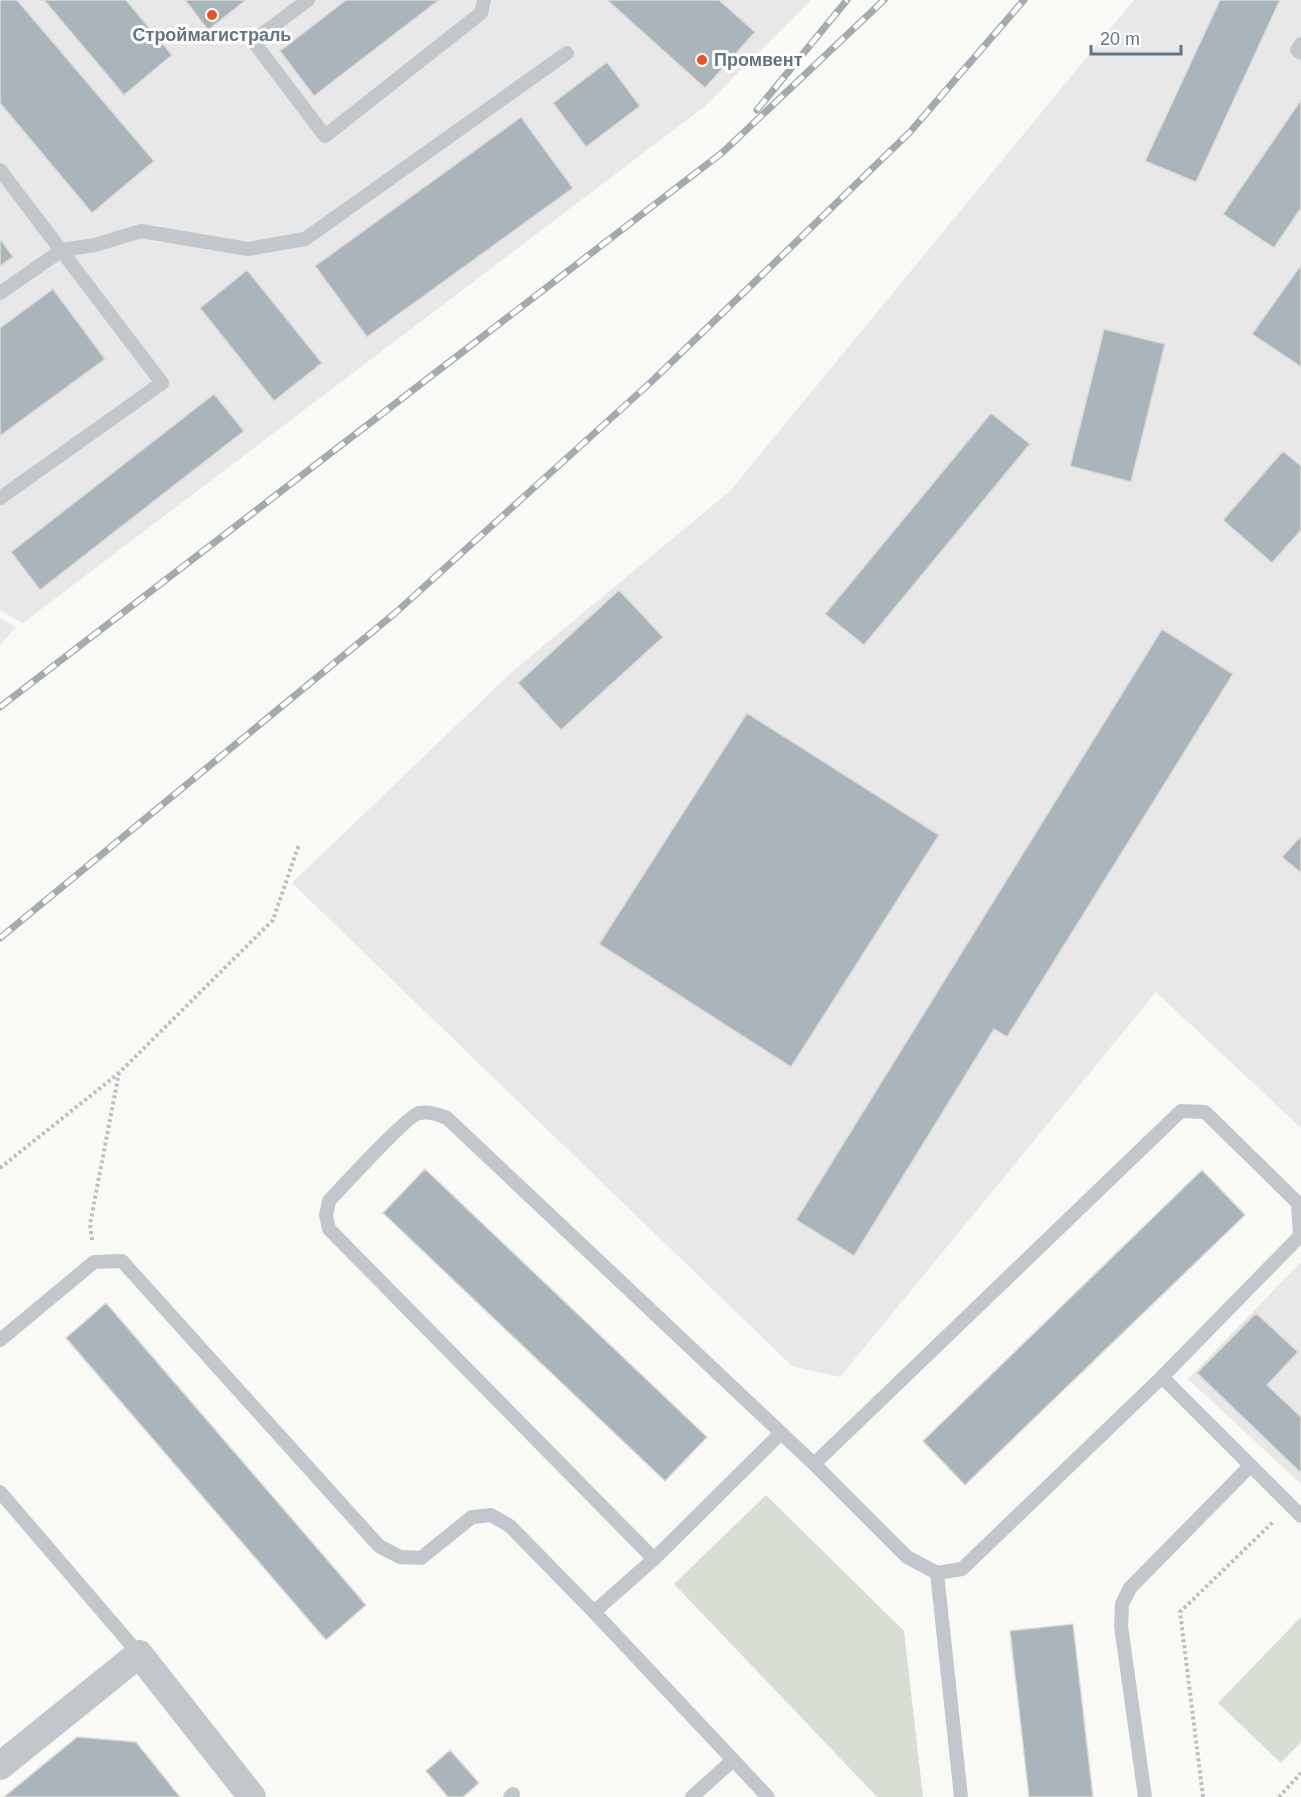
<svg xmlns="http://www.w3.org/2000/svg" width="1301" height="1797" font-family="Arial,sans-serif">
	<rect width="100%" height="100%" fill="#f9f9f6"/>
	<path fill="#e7e8e7" d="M0,0h811l-107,107 -681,516 -23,-13z
		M1134,0h167v1128l-145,-136 -316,385 -48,-11 -500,-483 221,-212 217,-180z
		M0,618l16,9 -16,18z
		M1301,1262v222l-113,-105z"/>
	<path fill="#d9ded5" d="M766,1495l138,136 19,166h-46l-203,-213z
		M1301,1617v125l-20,21 -63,-60z"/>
	<path fill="#aab4bb" stroke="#dbdbd8" stroke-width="1.5" d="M0,0h17l137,161 -62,52 -92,-110z
		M44,0h82l46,55 -48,40z
		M185,0h61l-38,30z
		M346,0h93l-125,96 -34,-45z
		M607,0h112l36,32 -50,56z
		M1220,0h60l-84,182 -51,-21z
		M607,62l33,44 -54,41 -33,-44z
		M1301,100v108l-27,40 -51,-34z
		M521,117l52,71 -206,149 -52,-71z
		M0,239l13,18 -13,9z
		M1301,265v102l-49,-33z
		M247,270l75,93 -48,38 -74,-93z
		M53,289l52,70 -105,77v-108z
		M1104,329l61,15 -34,138 -61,-16z
		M214,394l30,37 -204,159 -29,-38z
		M991,413l39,31 -166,201 -39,-31z
		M1283,451l18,15v64l-29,33 -49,-43z
		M619,590l44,47 -102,93 -43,-47z
		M1162,629l71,45 -226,363 -13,-8 -140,227 -58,-36z
		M747,713l192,122 -148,232 -192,-123z
		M1301,836v37l-19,-16z
		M425,1169l282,268 -42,44 -282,-268z
		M1202,1170l43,45 -280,270 -42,-44z
		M106,1303l260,302 -40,35 -260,-302z
		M1256,1313l42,39 -31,33 34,32v56l-104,-100z
		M1073,1624l20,173h-64l-19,-166z
		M77,1737l59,5 44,55h-176z
		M450,1750l29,33 -16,14h-15l-22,-26z"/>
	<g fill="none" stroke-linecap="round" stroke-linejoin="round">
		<path stroke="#bcc0c3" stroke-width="4" stroke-dasharray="3 3" stroke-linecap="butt" d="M0,1168l119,-95
			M92,1240l-2,-16 29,-151 154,-153 26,-76
			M1203,1797l-23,-185 94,-91
			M1279,1797l22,-24"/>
		<path stroke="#c2c7cb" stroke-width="14" d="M308,0l-55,41 72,95 156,-123 3,-13
			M1301,44l-4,6 4,3
			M0,170l162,213 -162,115
			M0,293l62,-43 33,-5 46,-14 107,18 57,-10 262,-186
			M0,1340l94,-78 28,-1 257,285 21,11 21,1 51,-41 19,-2 19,11 84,86 174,185
			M1162,1377l139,139
			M0,1492l139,162
			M654,1559l127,-126
			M937,1573l24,224
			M594,1612l60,-53 -325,-330 -3,-14 3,-14c13,-14 79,-86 90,-88 10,-2 19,1 28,5l367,346 93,93 30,16 25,-4 200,-192 138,-141 -2,-33 -93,-91 -24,-1 -367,353
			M510,1797l3,-3
			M692,1797l41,-37
			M1145,1797l-24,-171 1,-22 8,-16 120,-122"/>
		<path stroke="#c2c7cb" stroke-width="28" d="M0,1766l139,-112 113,143"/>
		<defs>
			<path id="rail" d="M757,110l90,-110
				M0,707l723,-555 161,-152
				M0,938l394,-324 256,-231 260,-251 114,-132"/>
		</defs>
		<use href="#rail" stroke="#a3abb1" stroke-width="7"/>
		<use href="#rail" stroke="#fff" stroke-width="4.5" stroke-dasharray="14" stroke-linecap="butt"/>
	</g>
	<g fill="#f04f1f" stroke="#fff" stroke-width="2">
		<circle cx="212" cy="15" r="6"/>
		<circle cx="702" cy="60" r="6"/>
	</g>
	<g text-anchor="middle" stroke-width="6" stroke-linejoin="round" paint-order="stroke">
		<g font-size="18" font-weight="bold" fill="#627584" stroke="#fff">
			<text x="212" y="41">Строймагистраль</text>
			<text x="714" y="66" text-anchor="start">Промвент</text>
		</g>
	</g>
	<path d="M1091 45v9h90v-9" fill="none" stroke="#627584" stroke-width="3"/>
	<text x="1100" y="45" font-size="18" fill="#627584" stroke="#ffffff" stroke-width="4.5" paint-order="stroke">20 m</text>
</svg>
